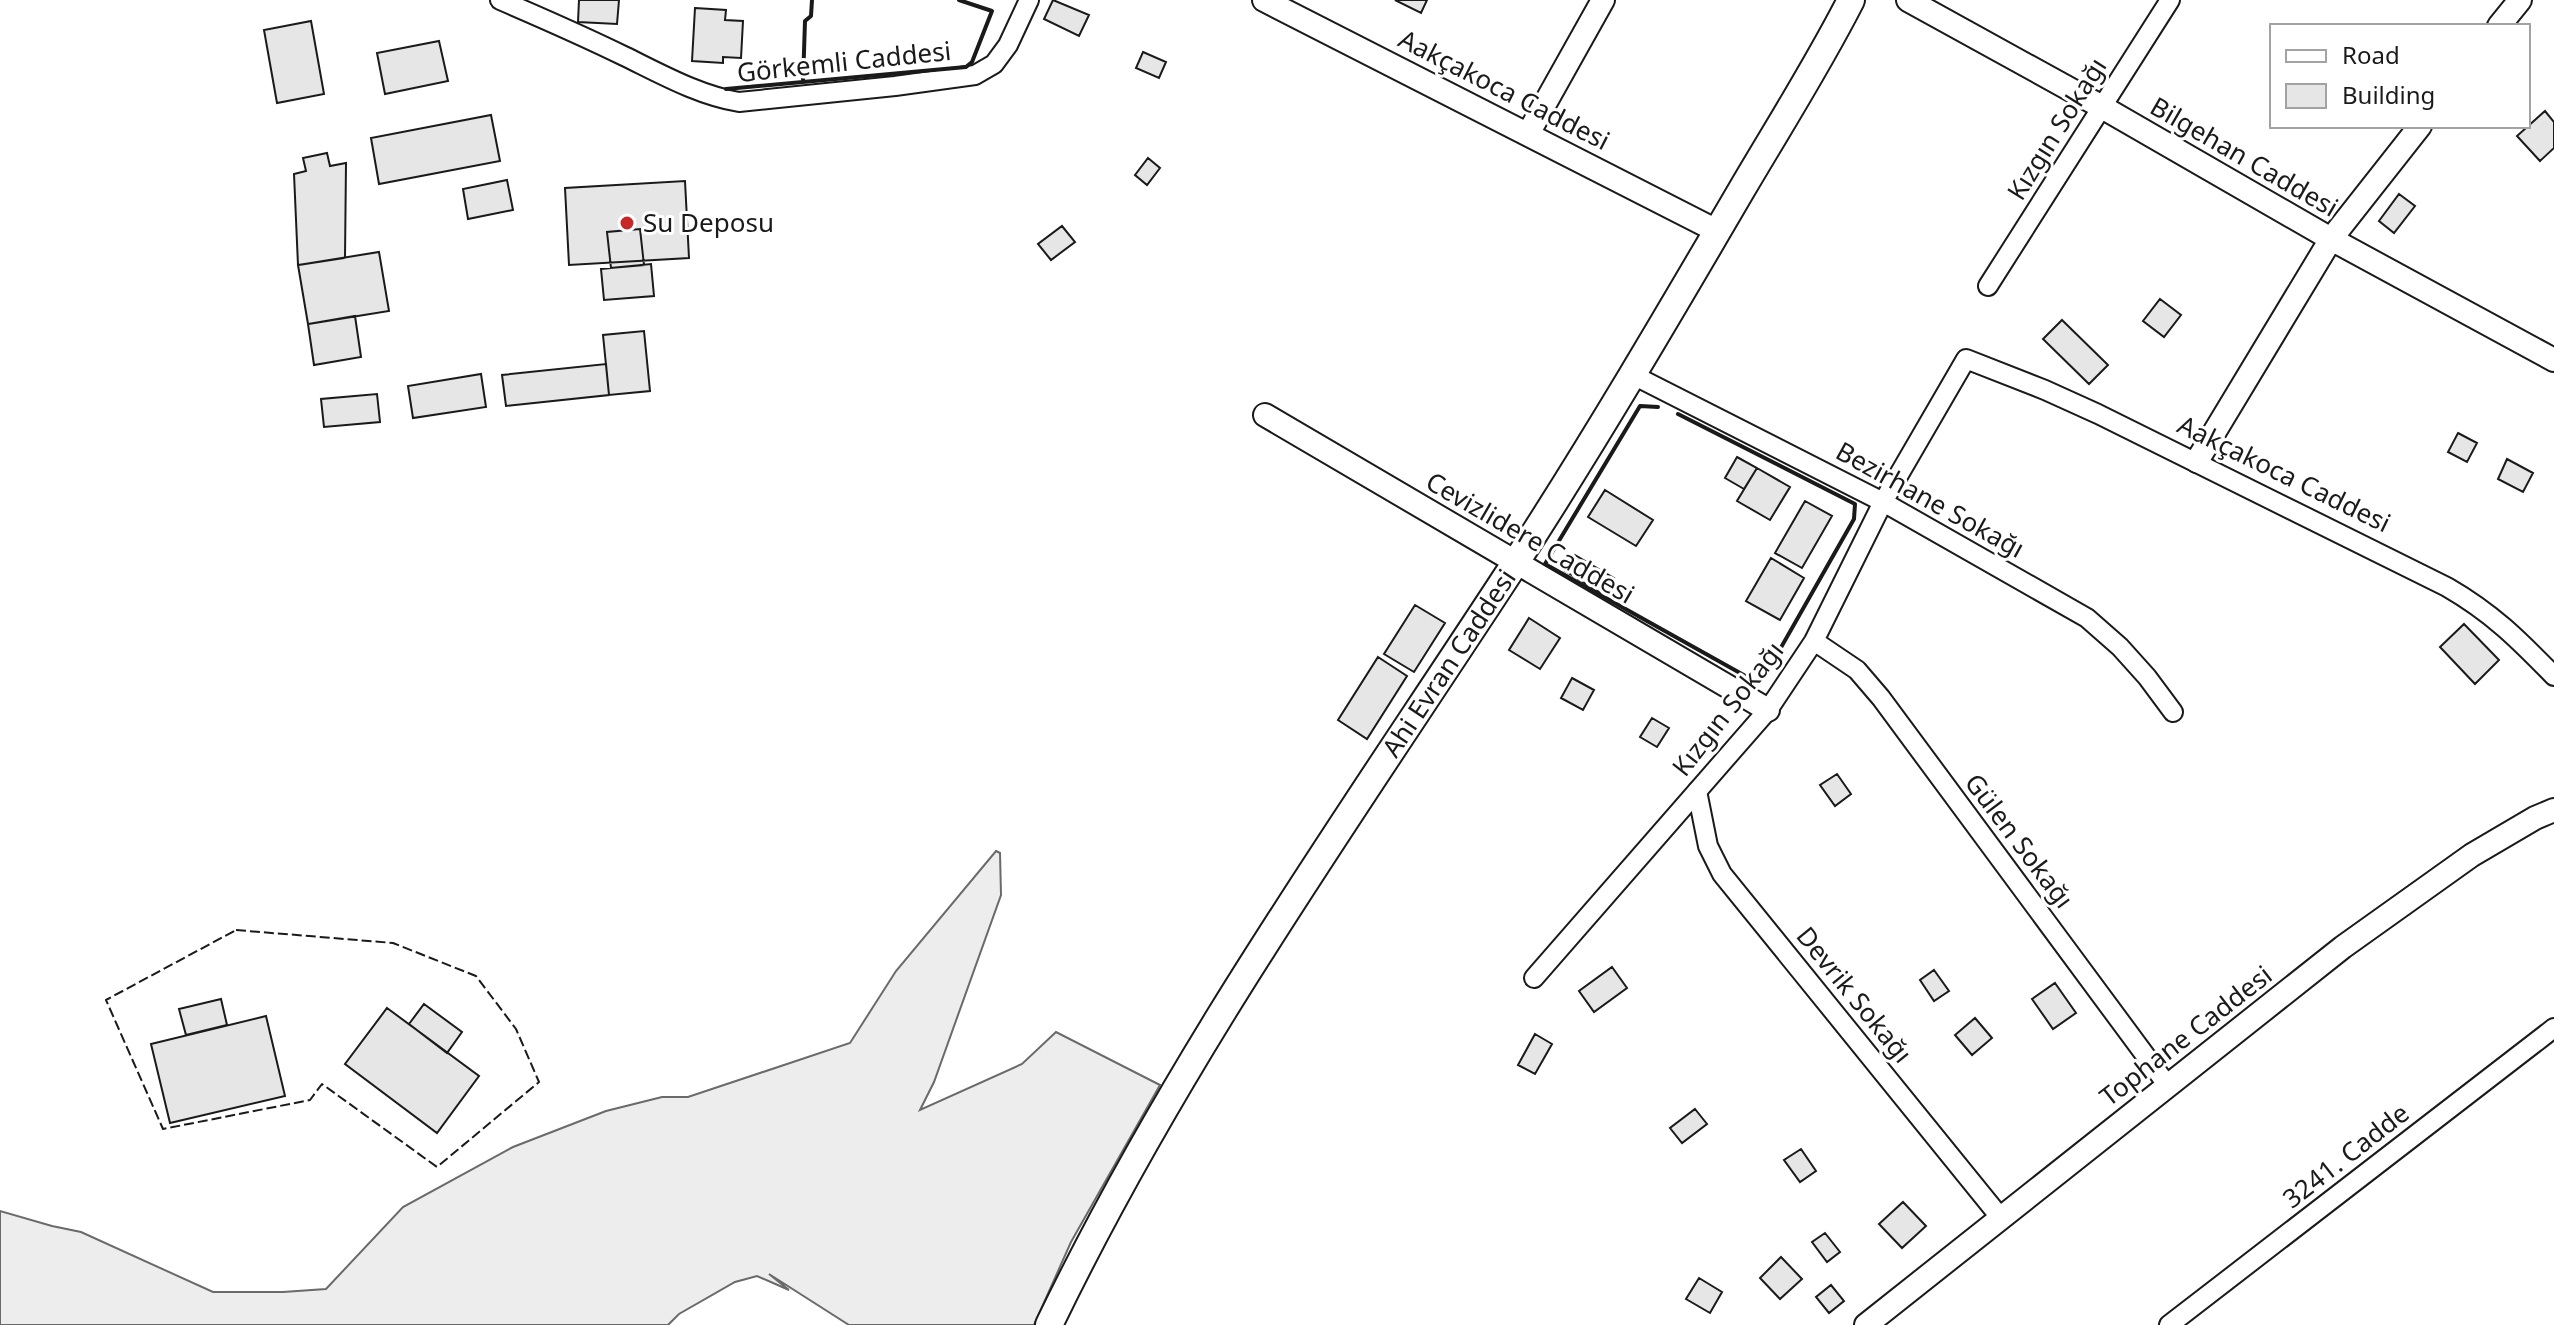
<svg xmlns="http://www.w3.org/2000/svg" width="2554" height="1325" font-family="'Noto Sans',sans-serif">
	<rect width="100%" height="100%" fill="#fff"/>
	<path fill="#ededed" stroke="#6a6a6a" stroke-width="2" d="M996,851l4,2 1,42 -67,187 -14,28 102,-46 34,-32 104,53 -89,157 -37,83h-185l-80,-51 20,16 -32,-14 -22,6 -56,32 -11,11h-668v-114l52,15 29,6 132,60h70l43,-3 77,-82 110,-60 93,-36 56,-14h26l162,-54 46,-72z"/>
	<path fill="#e6e6e6" stroke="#1a1a1a" stroke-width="2" d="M579,0h40l-2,24 -39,-2z
		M1053,0l36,15 -10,21 -35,-17z
		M1395,0h32l-6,13z
		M695,8l31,2 -1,10 18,1 -2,37 -18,-1v6l-31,-2z
		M311,21l13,73 -47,9 -13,-73z
		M439,41l9,40 -63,13 -8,-41z
		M1143,52l23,10 -7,16 -23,-10z
		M2545,111l9,11v26l-14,13 -23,-25z
		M491,115l9,46 -121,23 -8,-46z
		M327,153l3,13 16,-3 -1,95 -47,7 -4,-91 12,-3 -3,-13z
		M1148,158l12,10 -13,17 -12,-10z
		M507,180l6,30 -45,9 -5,-30z
		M685,181l4,77 -120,7 -4,-77z
		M2399,194l16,12 -21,27 -15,-12z
		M1062,226l13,16 -24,18 -13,-16z
		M640,229l4,36 -33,3 -4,-36z
		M379,252l10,59 -81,13 -10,-59z
		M651,264l3,32 -50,4 -3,-31z
		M2160,299l21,16 -17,22 -21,-16z
		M355,316l6,41 -47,8 -6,-41z
		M2062,320l46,45 -19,19 -46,-45z
		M644,331l6,60 -41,4 -6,-60z
		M606,364l3,31 -103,11 -4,-31z
		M481,374l5,33 -73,11 -5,-32z
		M377,394l3,28 -56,5 -3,-28z
		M2458,433l19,10 -10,19 -19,-10z
		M1737,457l20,11 -13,21 -19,-11z
		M2507,459l26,14 -10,19 -25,-13z
		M1757,468l33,19 -20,33 -33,-19z
		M1605,490l48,30 -17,26 -48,-29z
		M1805,501l27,15 -30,52 -27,-15z
		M1575,555l39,23 -10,17 -39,-24z
		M1771,558l33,20 -24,42 -34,-19z
		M1415,605l30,18 -31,49 -30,-18z
		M1529,618l31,20 -20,31 -31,-19z
		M2464,624l35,36 -24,24 -35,-37z
		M1378,657l29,19 -40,63 -29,-19z
		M1572,678l22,12 -11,20 -22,-12z
		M1652,718l17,10 -12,19 -17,-10z
		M1837,774l14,20 -16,12 -15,-21z
		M1612,967l15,21 -33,24 -15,-21z
		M1934,970l15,21 -15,10 -14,-21z
		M2055,983l21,30 -23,16 -21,-30z
		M221,999l6,26 -41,10 -7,-26z
		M424,1004l38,28 -15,21 -38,-29z
		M387,1008l92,68 -42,57 -92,-69z
		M266,1016l19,80 -115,27 -19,-79z
		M1975,1018l17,20 -20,17 -17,-20z
		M1535,1034l17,10 -17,30 -17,-9z
		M1695,1109l12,15 -25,19 -12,-15z
		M1801,1149l15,22 -16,11 -16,-22z
		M1903,1202l23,24 -24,22 -23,-24z
		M1825,1233l15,19 -13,10 -15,-20z
		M1781,1257l21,22 -22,20 -20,-21z
		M1699,1278l23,14 -12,21 -24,-14z
		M1831,1285l13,16 -15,12 -13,-16z"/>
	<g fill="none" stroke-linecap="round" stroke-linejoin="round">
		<defs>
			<path id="minor" d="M500,0c42,18 83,36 124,56 37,18 74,39 115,46l156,-16 80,-11 19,-11 14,-19 21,-45
				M1988,286l182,-286
				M1631,374l252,128 204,116 33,29 27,30 26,35
				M1814,641l43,29 24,28 287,388
				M1697,791l11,55 14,28 278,343
				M1534,978l234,-268 46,-69 69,-139 83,-143 79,31 53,24 349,173c45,26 71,52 107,89
				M2169,1325l385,-297"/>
			<path id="tertiary" d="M1264,0l453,231
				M1908,0l194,107 229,132 223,121
				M2499,26l21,-26
				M1528,134l75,-134
				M1265,415l503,295
				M2197,461l134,-222 89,-113
				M1866,1325l477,-378 129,-92 63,-37 19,-8"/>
			<g id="secondary">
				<path id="s1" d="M1049,1325c130,-270 304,-513 467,-763 79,-122 153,-248 226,-373 37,-63 76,-124 109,-189"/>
			</g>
		</defs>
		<use href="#minor" stroke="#1a1a1a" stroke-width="22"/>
		<use href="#tertiary" stroke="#1a1a1a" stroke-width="26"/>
		<use href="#secondary" stroke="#1a1a1a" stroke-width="30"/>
		<use href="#minor" stroke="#fff" stroke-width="18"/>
		<use href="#tertiary" stroke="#fff" stroke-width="22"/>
		<use href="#secondary" stroke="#fff" stroke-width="26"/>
		<path stroke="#1a1a1a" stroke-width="2" stroke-dasharray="10 4" stroke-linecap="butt" d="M236,930l157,13 83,33 40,53 23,53 -102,85 -115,-83 -12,16 -147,29 -57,-129z"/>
		<path stroke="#1a1a1a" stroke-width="4" d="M803,82l2,-61 6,-5 1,-16
			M726,89l240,-22 6,-5 20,-51 -33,-11
			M1658,407l-18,-1 -95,158 204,114
			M1678,414l177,90 -1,15 -79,139"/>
	</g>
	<circle fill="#c62828" stroke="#fff" stroke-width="3" cx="627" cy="223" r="8"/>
	<g text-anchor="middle" stroke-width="6" stroke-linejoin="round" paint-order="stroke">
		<g font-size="26" fill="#1a1a1a" stroke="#fff">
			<text transform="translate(844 62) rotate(-6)" y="9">Görkemli Caddesi</text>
			<text transform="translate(1504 90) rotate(27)" y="9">Aakçakoca Caddesi</text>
			<text transform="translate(2057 129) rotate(-58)" y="9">Kızgın Sokağı</text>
			<text transform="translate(2244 157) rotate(30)" y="9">Bilgehan Caddesi</text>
			<text transform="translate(2284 474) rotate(26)" y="9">Aakçakoca Caddesi</text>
			<text transform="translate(1930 500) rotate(29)" y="9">Bezirhane Sokağı</text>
			<text transform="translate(1530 538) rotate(30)" y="9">Cevizlidere Caddesi</text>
			<text dy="9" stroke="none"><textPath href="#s1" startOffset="774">Ahi Evran Caddesi</textPath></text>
			<text transform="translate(1728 709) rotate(-52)" y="9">Kızgın Sokağı</text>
			<text transform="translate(2019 841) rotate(53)" y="9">Gülen Sokağı</text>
			<text transform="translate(1854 995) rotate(51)" y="9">Devrik Sokağı</text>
			<text transform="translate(2186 1036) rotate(-38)" y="9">Tophane Caddesi</text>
			<text transform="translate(2346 1156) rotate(-38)" y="9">3241. Cadde</text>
		</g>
		<g font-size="26" fill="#1a1a1a" stroke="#fff" text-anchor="start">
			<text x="643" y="232">Su Deposu</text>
		</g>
	</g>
	<rect x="2270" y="24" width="260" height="104" fill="#ffffff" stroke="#a3a3a3" stroke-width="2"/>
	<rect x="2286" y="50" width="40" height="12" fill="#ffffff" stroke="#a3a3a3" stroke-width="2"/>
	<text x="2342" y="64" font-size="24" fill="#1a1a1a">Road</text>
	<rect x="2286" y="84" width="40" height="24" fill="#e6e6e6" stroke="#a3a3a3" stroke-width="2"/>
	<text x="2342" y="104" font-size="24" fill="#1a1a1a">Building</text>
</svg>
